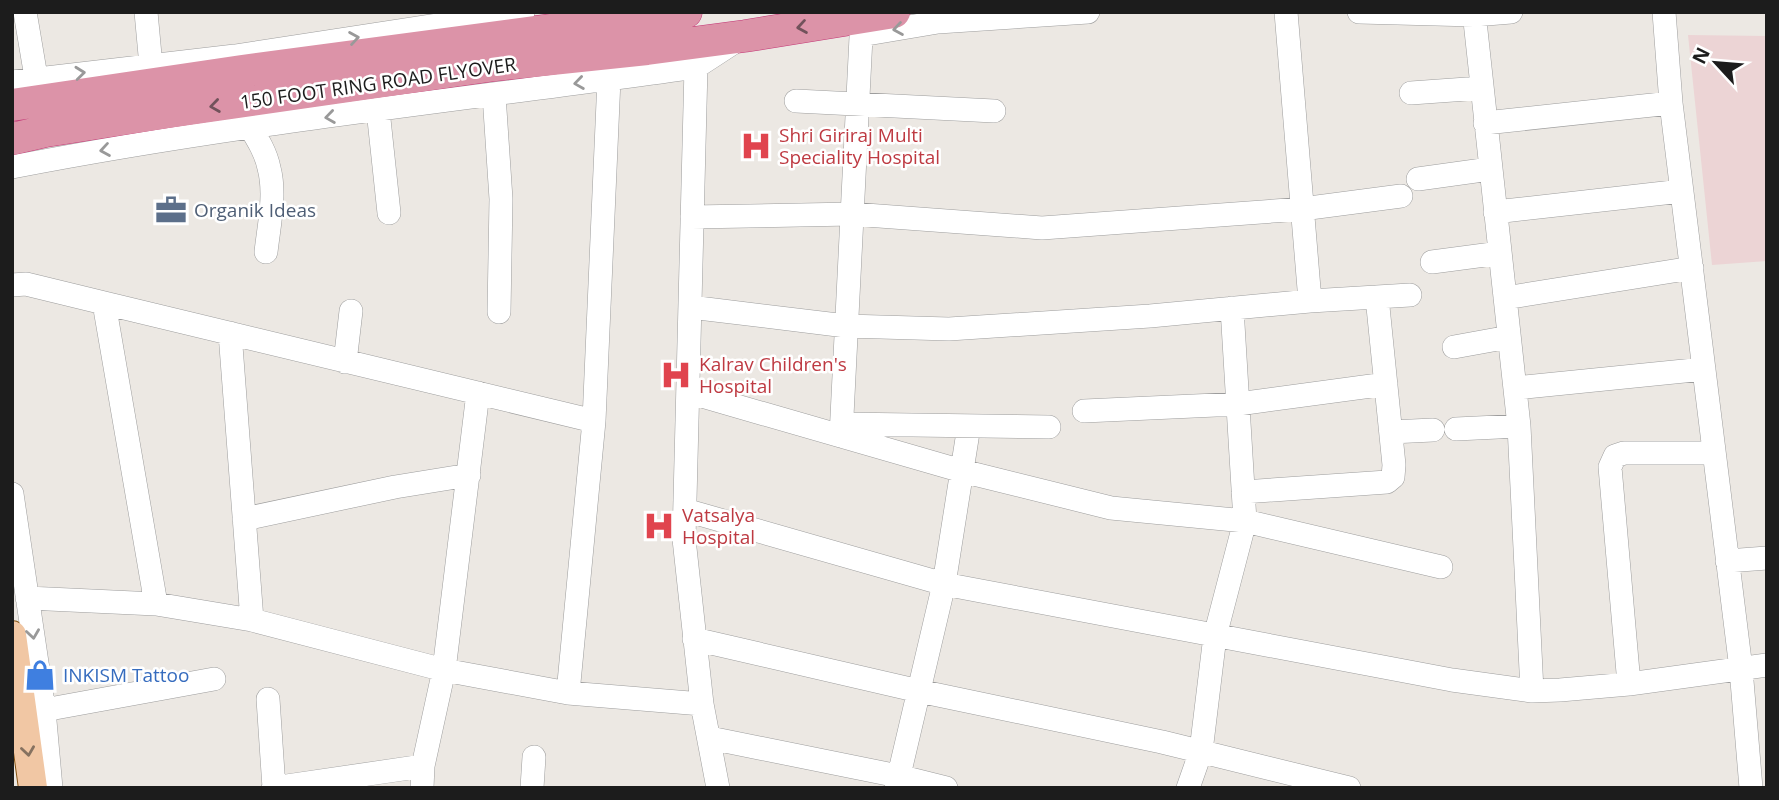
<svg xmlns="http://www.w3.org/2000/svg" width="1779" height="800" font-family="'Open Sans',sans-serif">
	<rect width="100%" height="100%" fill="#ece8e3"/>
	<path fill="#ecd4d5" d="M1688,35l79,1v225l-55,4z"/>
	<g fill="none" stroke-linecap="round" stroke-linejoin="round">
		<defs>
			<path id="minor" d="M25,12l11,65
				M146,12l5,54
				M1286,12l24,289
				M1359,12l115,3 37,-3
				M1474,12l45,414 13,265
				M1664,12l7,91 70,566 10,119
				M861,35l77,-13 150,-10
				M696,67l-12,472 18,165 16,84
				M12,82l223,-26 288,-44
				M1411,93l70,-5
				M494,95l7,104 -2,113
				M796,101l198,10
				M378,110l11,103
				M1485,123l186,-20
				M250,127c8,13 16,26 19,41 7,26 0,57 -3,84
				M12,167c226,-44 456,-68 684,-100l43,-28
				M1418,179l72,-10
				M1495,212l187,-21
				M692,217l160,-3 190,14 260,-19 99,-13
				M1432,262l68,-9
				M12,285l14,-1 78,19
				M1505,298l187,-30
				M690,307l156,19 103,3 201,-13 160,-15 100,-6
				M230,333l22,287
				M1454,347l55,-10
				M345,362l6,-51
				M1515,388l189,-19
				M688,392l274,79 149,37 134,13 196,46
				M1084,411l154,-7 148,-20
				M842,424l207,3
				M1456,429l63,-3
				M1391,432l42,-2
				M841,436l21,-419
				M1243,492l144,-10 6,-5 1,-12 -17,-168
				M12,494l32,216 7,78
				M685,510l259,74 508,96 80,11 28,-1 69,-6 138,-19
				M244,519l151,-32 74,-12
				M1727,561l40,-3
				M27,598l129,6 96,16 192,50 124,23 134,11
				M156,604l-52,-301 490,118 15,-342
				M694,639l225,52 243,51 187,46
				M1629,684l-19,-217 5,-11 9,-3h90
				M568,693l26,-272
				M268,699l6,89
				M44,710l170,-31
				M710,738l188,38 48,12
				M423,766l21,-96 34,-277
				M273,788l150,-22 -1,22
				M532,788l2,-31
				M896,788l48,-204 25,-158
				M1188,788l13,-37 14,-115 30,-115 -13,-213"/>
			<path id="major" d="M12,635l21,153"/>
			<path id="highway" d="M12,105l230,-34 444,-59
				M12,139l34,-8 122,-19 327,-47 152,-16 98,-13 149,-24"/>
		</defs>
		<use href="#minor" stroke="#9d9d9d" stroke-width="24"/>
		<use href="#major" stroke="#845211" stroke-width="30"/>
		<use href="#highway" stroke="#c33776" stroke-width="33"/>
		<use href="#minor" stroke="#fff" stroke-width="23"/>
		<use href="#major" stroke="#f1c7a4" stroke-width="28"/>
		<use href="#highway" stroke="#dc93a8" stroke-width="32"/>
	</g>
	<defs><path id="oneway-chevron" d="M-2-3.5L2.5 0L-2 3.5" fill="none" stroke-width="1.6" stroke-linecap="round" stroke-linejoin="round" transform="scale(1.75)"/></defs>
	<g stroke="#72525b">
		<use href="#oneway-chevron" transform="translate(802 27) rotate(171)"/>
		<use href="#oneway-chevron" transform="translate(215 106) rotate(172)"/>
	</g>
	<g stroke="#999">
		<use href="#oneway-chevron" transform="translate(898 29) rotate(171)"/>
		<use href="#oneway-chevron" transform="translate(354 38) rotate(-9)"/>
		<use href="#oneway-chevron" transform="translate(80 73) rotate(-6)"/>
		<use href="#oneway-chevron" transform="translate(579 83) rotate(172)"/>
		<use href="#oneway-chevron" transform="translate(330 117) rotate(172)"/>
		<use href="#oneway-chevron" transform="translate(105 150) rotate(171)"/>
		<use href="#oneway-chevron" transform="translate(33 634) rotate(82)"/>
	</g>
	<use stroke="#867260" href="#oneway-chevron" transform="translate(28 751) rotate(82)"/>
	<defs>
		<symbol id="hospital-bare" viewBox="-9 -9 18 18"><path d="M-5-5h3v3.5h4V-5h3V5h-3V1.5h-4V5h-3Z" fill="#e0444e" stroke="#fff" stroke-width="2.5" paint-order="stroke"/></symbol>
		<symbol id="office-bare" viewBox="-9 -9 18 18"><path d="M-6-3h4V-5.5h4V-3h4V5H-6ZM-1-4.5V-3h2v-1.5ZM-6 0V1H6V0Z" fill="#5c6f8a" stroke="#fff" stroke-width="2.5" paint-order="stroke"/></symbol>
		<symbol id="shop-bare" viewBox="-9 -9 18 18"><path d="M-5-2.5h2.3a2.7 3.5 0 0 1 5.4 0H5L5.5 6h-11ZM-1.5-2.5h3a1.5 2.3 0 0 0-3 0Z" fill="#3f7fe0" stroke="#fff" stroke-width="2.5" paint-order="stroke"/></symbol>
	</defs>
	<g fill-rule="evenodd">
		<use href="#hospital-bare" x="734" y="124" width="44" height="44"/>
		<use href="#office-bare" x="149" y="188" width="44" height="44"/>
		<use href="#hospital-bare" x="654" y="353" width="44" height="44"/>
		<use href="#hospital-bare" x="637" y="504" width="44" height="44"/>
		<use href="#shop-bare" x="18" y="653" width="44" height="44"/>
	</g>
	<g text-anchor="middle" stroke-width="5" stroke-linejoin="round" paint-order="stroke">
		<g font-size="19" fill="#1c1c1c" stroke="#fff">
			<text transform="translate(378 83) rotate(-8)" y="7">150 FOOT RING ROAD FLYOVER</text>
		</g>
		<g font-size="19" fill="#be3a42" stroke="#fff" text-anchor="start">
			<text x="779" y="142">Shri Giriraj Multi<tspan x="779" dy="22">Speciality Hospital</tspan></text>
			<text x="699" y="371">Kalrav Children's<tspan x="699" dy="22">Hospital</tspan></text>
			<text x="682" y="522">Vatsalya<tspan x="682" dy="22">Hospital</tspan></text>
		</g>
		<g font-size="19" fill="#4e5e75" stroke="#fff" text-anchor="start">
			<text x="194" y="217">Organik Ideas</text>
		</g>
		<g font-size="19" fill="#366cbe" stroke="#fff" text-anchor="start">
			<text x="63" y="682">INKISM Tattoo</text>
		</g>
	</g>
	<rect width="1779" height="800" fill="none" stroke="#1c1c1c" stroke-width="28"/>
	<g transform="translate(1716 63) rotate(296)" stroke="#ffffff" stroke-width="5" paint-order="stroke">
	<path d="M0-5L12 26L0 18L-12 26Z" fill="#1c1c1c"/>
	<text y="-10" font-size="19" font-weight="bold" text-anchor="middle" fill="#1c1c1c">N</text>
	</g>
</svg>
